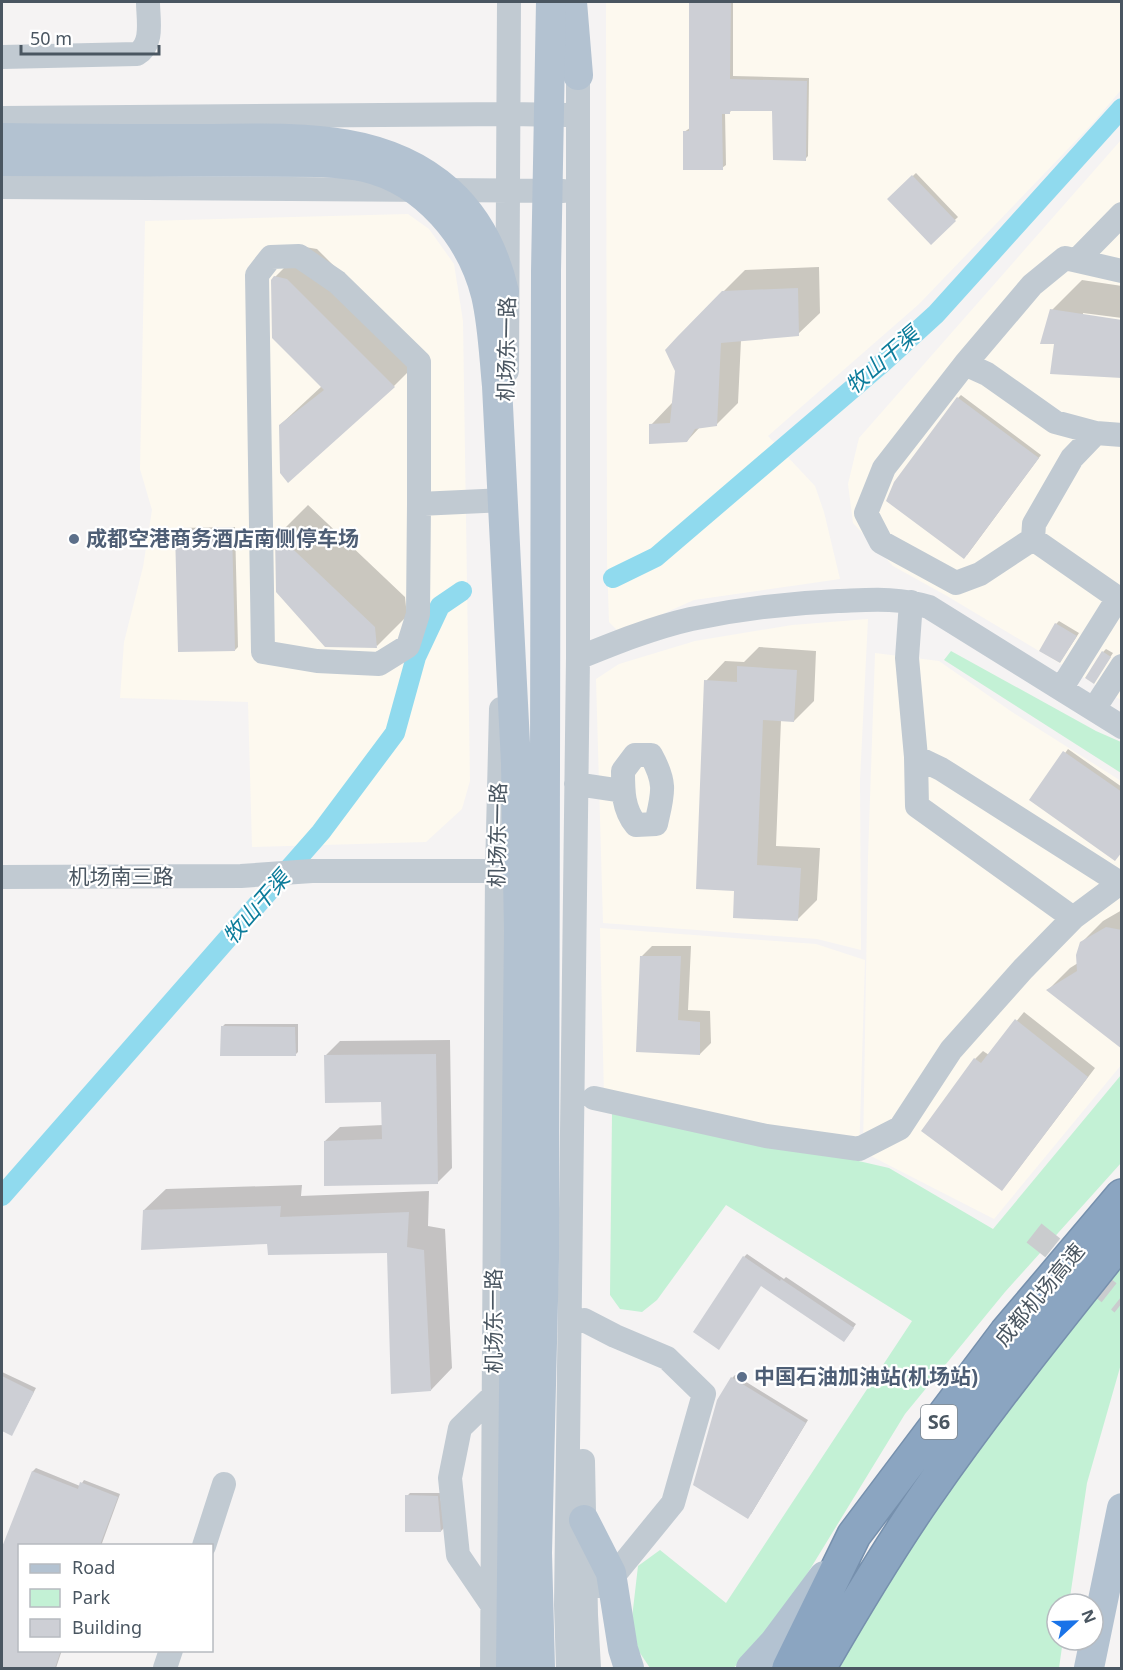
<svg xmlns="http://www.w3.org/2000/svg" width="1123" height="1670" font-family="'Noto Sans','Noto Sans SC',sans-serif">
	<rect width="100%" height="100%" fill="#f5f3f3"/>
	<path fill="#fdf9ef" d="M606,2h516l-1,88 -29,34 -173,180 -151,132 47,50 9,26 16,67 -146,21 -74,33 -11,-11 -2,-61z
		M1121,140v560l-174,-104 -54,-30 -40,-43 -5,-39 11,-46z
		M408,214l21,15 25,35 9,57 7,460 -8,28 -36,33 -174,5 -4,-145 -128,-4 4,-56 19,-75 9,-57 -12,-41 5,-248z
		M868,619l-8,161 1,170 -44,-11 -214,-16 -7,-244 23,-15 76,-23 97,-16z
		M875,653l64,8 73,51 109,69 1,283 -128,155 -131,-67 5,-295z
		M600,928l216,16 49,16 -6,197 -255,-61z"/>
	<path fill="#c3f1d5" d="M951,651l145,80 25,11v31l-177,-113z
		M1121,1075v88l-116,129 -100,122 -123,201 -41,47 -8,6h-83l-12,-18 -6,-32 6,-52 22,-16 66,53 186,-282 -186,-116 -69,95 -15,12 -22,-3 -10,-14 2,-181 4,-9 273,63 104,61z
		M1121,1259v105l-34,119 -18,121h-12v36h6l-4,28h-219l28,-58 61,-101z"/>
	<path fill="#0003" d="M691,2h42v74l76,2 -1,78 -3,3 -32,-49h-41l-2,2h-5l1,53 -4,3 -38,-36 6,-4z
		M916,173l42,44 -27,26 -42,-44z
		M305,247l12,2 107,107 -30,30 -114,39 42,-39 -47,-109z
		M819,267l1,46 -22,21 -57,6 -3,63 -21,21 -16,2 -14,15 -36,-16 21,-22 51,-111 22,-22z
		M1082,280l40,6v32l-39,-5v3l-27,27 -4,-33z
		M961,395l80,60 -74,100 -9,-157z
		M308,505l97,92 2,19 -30,30 -100,-110z
		M235,527l3,120 -3,3 -59,-119 3,-3z
		M1059,621l20,12 -19,29 -4,-38z
		M759,647l57,4 -2,50 -20,20 -13,-1 -5,126 44,2 -3,52 -20,20 -61,-31 -30,-208 19,-20 19,1z
		M1106,649l7,4 -17,26 7,-27z
		M1068,749l54,38v64l-91,-51z
		M1122,910v133l-73,-54 21,-21 8,-5 3,-20 22,-22z
		M652,946h39l-3,64 22,1 1,32 -11,11 -63,-3 4,-94z
		M1024,1012l71,56 -85,112 -8,9 -27,-130 8,-8 6,4z
		M225,1024h73v28l-3,3 -73,-28z
		M450,1040l2,128 -15,15 -112,-42 15,-14 43,-2v-24l-58,-45 15,-15z
		M302,1185l-1,11 128,-5 -1,35 17,3 7,139 -21,22 -43,-139 -120,-9 -124,-32 22,-21z
		M747,1254l37,25 2,-2 70,47 -9,13 -103,-80z
		M2,1372l34,16 -24,46 -10,-5z
		M735,1375l73,45 -57,94 -19,-136z
		M36,1468l44,18 4,-6 36,14 -19,52h-81v104h42l-6,18h-54v-117l31,-80z
		M410,1493h30l4,35 -3,3 -34,-35z"/>
	<g fill="none" stroke-linecap="round" stroke-linejoin="round">
		<path stroke="#90daee" stroke-width="20" d="M613,578l43,-21 223,-191 57,-52 186,-206
			M2,1196l319,-364 74,-99 21,-76 24,-51 22,-15"/>
	</g>
	<path fill="#cdcfd5" d="M689,2h42l-1,77 77,2 -1,80 -33,-1 -1,-49h-42v3h-8l1,56h-40v-39h6z
		M912,175l44,46 -25,24 -44,-46z
		M274,276l13,3 108,108 -107,96 -8,-10 -1,-48 45,-35 -52,-52 -1,-58z
		M798,288l1,48 -78,7 -4,83 -22,3 -8,13 -38,2v-20l21,-1 5,-52 -10,-21 12,-13 45,-46z
		M1050,309l72,11v58l-72,-4 4,-30h-14z
		M957,397l82,61 -75,101 -78,-58 8,-19z
		M232,529l3,122 -57,1 -3,-122z
		M277,534l98,93 2,21 -52,-1 -49,-55 -1,-57z
		M1055,623l22,13 -17,27 -21,-12z
		M1102,651l9,6 -17,27 -9,-6z
		M737,666l60,4 -3,52 -31,-2 -6,145 44,3 -3,53 -65,-3 1,-27 -38,-2 8,-209 33,2z
		M1063,751l59,41v60l-7,9 -86,-61z
		M1106,927l16,3v119l-76,-59 31,-19 -1,-16 4,-13z
		M640,956h41l-3,64 22,2v33l-64,-3z
		M1015,1019l73,58 -86,114 -81,-60 53,-73 7,5z
		M221,1026l74,1 1,29h-76z
		M436,1054l2,130 -114,2v-45l58,-2 -1,-37 -56,1 -1,-48z
		M281,1206l-1,11 129,-5 -2,35 17,3 7,141 -40,3 -4,-141 -119,2 -1,-11 -126,6 2,-40z
		M743,1256l37,25 1,-2 73,49 -10,14 -83,-56 -42,64 -26,-18z
		M2,1376l32,16 -22,44 -10,-5z
		M731,1377l75,46 -58,96 -55,-34 24,-85z
		M32,1471l46,18 2,-7 38,15 -18,48h-80v105h41l-6,18h-53v-121z
		M405,1495l33,1 3,36h-36z"/>
	<g fill="none" stroke-linecap="round" stroke-linejoin="round">
		<path stroke="#caccce" stroke-width="24" stroke-dasharray="24 12" stroke-linecap="butt" d="M1034,1233l88,70"/>
		<defs>
			<path id="highway" d="M789,1668l65,-133 152,-202 116,-137
				M819,1668c34,-59 69,-118 108,-174 61,-88 128,-171 195,-255"/>
		</defs>
		<use href="#highway" stroke="#7690ad" stroke-width="36"/>
		<path stroke="#c1cad2" stroke-width="24" d="M2,57l135,-3c17,-10 11,-35 11,-52
			M2,118l507,-4 58,1
			M2,187l561,4
			M1077,260l45,-46
			M965,364l67,-79 33,-27 57,13
			M507,371l2,-369
			M1122,435l-26,-2 -24,25 -38,66 -1,15 89,62
			M419,504l-1,110 -10,32 -29,18 -62,-3 -54,-9 -6,-377 14,-18 28,-1 38,26 82,80v142l86,-4
			M1033,539l-53,35 -24,9 -75,-41 -15,-29 18,-45 81,-104 22,10 68,48 41,11
			M578,658c37,-15 74,-30 113,-39 48,-10 98,-16 147,-18 31,-1 60,-4 91,6l193,120
			M1061,689l57,-91
			M1094,709l28,-43
			M635,755h16c16,29 12,38 5,69l-20,1c-13,-16 -13,-34 -13,-54z
			M916,757l1,49 156,112
			M576,784l47,7
			M2,877l239,-1 71,-5h201
			M594,1098l172,38 93,13 41,-21 51,-78 72,-81 50,-51 47,-35 -179,-114 -25,-12 -9,-99 4,-56
			M584,1320l31,16 52,22 37,36 -31,109 -62,76 -11,7
			M583,1461l3,154 3,53
			M204,1546l20,-62
			M492,1605l-34,-50 -8,-77 10,-50 33,-32
			M165,1668l6,-18
			M492,1668l5,-797 4,-162
			M568,1668l-2,-63 12,-947v-600"/>
		<path stroke="#b3c2d1" stroke-width="30" d="M572,2l6,73
			M584,1520l27,53 12,76 6,19
			M751,1668l23,-25 50,-67
			M1089,1668l33,-160"/>
		<use href="#highway" stroke="#8ba5c1" stroke-width="33"/>
		<path stroke="#b3c2d1" stroke-width="30" d="M2,138c66,1 133,1 199,1 85,0 179,-9 247,52 30,27 47,62 56,101
			M2,161l321,1c14,1 28,2 42,5 60,14 106,69 121,128 7,30 8,61 11,91l19,377 3,168 -8,737
			M540,1668l-3,-115 7,-294 2,-988 5,-269"/>
	</g>
	<g fill="#5c6f8a" stroke="#fff" stroke-width="2">
		<circle cx="74" cy="539" r="6"/>
		<circle cx="742" cy="1377" r="6"/>
	</g>
	<g text-anchor="middle" stroke-width="4.5" stroke-linejoin="round" paint-order="stroke">
		<rect fill="#fff" stroke="#808990" stroke-width="1.5" x="921" y="1405" width="36" height="34" rx="4.5"/>
		<g font-size="20" font-weight="bold" fill="#4a5661">
			<text x="939" y="1429">S6</text>
		</g>
		<g font-size="21" fill="#4a5661" stroke="#fff">
			<text transform="translate(507 349) rotate(-89)" y="7">机场东一路</text>
			<text transform="translate(498 835) rotate(-89)" y="7">机场东一路</text>
			<text x="121" y="884">机场南三路</text>
			<text transform="translate(1040 1295) rotate(-50)" y="7">成都机场高速</text>
			<text transform="translate(494 1321) rotate(-90)" y="7">机场东一路</text>
		</g>
		<g font-size="21" font-weight="bold" fill="#4e5e75" stroke="#fff" text-anchor="start">
			<text x="86" y="546">成都空港商务酒店南侧停车场</text>
			<text x="754" y="1384">中国石油加油站(机场站)</text>
		</g>
		<g font-size="22" font-style="italic" fill="#0c7c9b" stroke="#fff">
			<text transform="translate(882 360) rotate(-41)" y="8">牧山干渠</text>
			<text transform="translate(256 907) rotate(-49)" y="8">牧山干渠</text>
		</g>
	</g>
	<rect width="1123" height="1670" fill="none" stroke="#4a5661" stroke-width="6"/>
	<rect x="18" y="1544" width="195" height="108" fill="#ffffff" stroke="#b7bbc0" stroke-width="1.5"/>
	<rect x="30" y="1564" width="30" height="9" fill="#b3c2d1" stroke="#b7bbc0" stroke-width="1.5"/>
	<text x="72" y="1574" font-size="18" fill="#4a5661">Road</text>
	<rect x="30" y="1589" width="30" height="18" fill="#c3f1d5" stroke="#b7bbc0" stroke-width="1.5"/>
	<text x="72" y="1604" font-size="18" fill="#4a5661">Park</text>
	<rect x="30" y="1619" width="30" height="18" fill="#cdcfd5" stroke="#b7bbc0" stroke-width="1.5"/>
	<text x="72" y="1634" font-size="18" fill="#4a5661">Building</text>
	<g transform="translate(1075 1622) rotate(68)"><circle r="28" fill="#ffffff" stroke="#b7bbc0" stroke-width="1.5"/>
	<path d="M0-4.5L10 22L0 15L-10 22Z" fill="#1a73e8"/>
	<text y="-9" font-size="16" font-weight="bold" text-anchor="middle" fill="#4a5661">N</text>
	</g>
	<path d="M21 45v9h138v-9" fill="none" stroke="#4a5661" stroke-width="3"/>
	<text x="30" y="45" font-size="18" fill="#4a5661" stroke="#ffffff" stroke-width="4.5" paint-order="stroke">50 m</text>
</svg>
